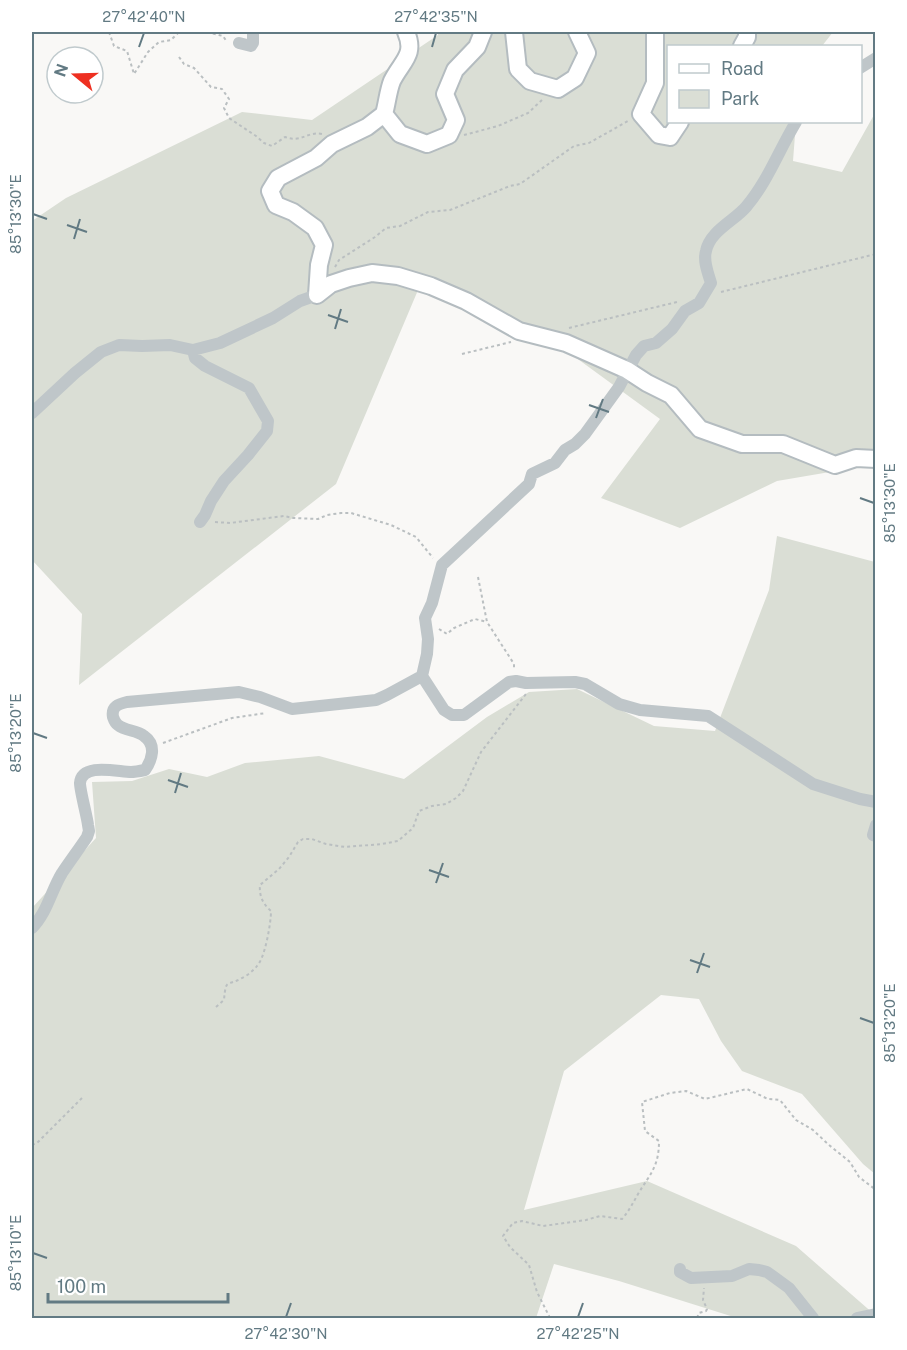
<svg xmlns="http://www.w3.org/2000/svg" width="907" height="1350" font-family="'Public Sans',sans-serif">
	<rect width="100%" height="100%" fill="#f9f8f6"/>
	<path fill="#daded5" d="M438,32h395l-11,14h-154v76h128l-3,39 49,11 33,-59v354l-4,-2 -94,16 -97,47 -79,-30 59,-79 -85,-62 -154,-74 -85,201 -257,201 3,-71 -50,-54v-339l34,-23 176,-86 70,8 126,-85z
		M777,536l98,26v612l-12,-10 -61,-70 -60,-23 -21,-30 -22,-42 -38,-4 -97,76 -40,139 123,-29 149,65 79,69v3h-138l-118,-37 -65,-17 -18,54h-504v-410l64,-70 -4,-56 40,-1 37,-12 38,8 38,-14 74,-7 85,23 83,-62 42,-25 48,-3 77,37 61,5 54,-141z"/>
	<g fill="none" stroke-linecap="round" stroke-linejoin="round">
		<defs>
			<path id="secondary" d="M406,32c10,23 -4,29 -14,49 -4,10 -5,23 -8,33l-17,13 -35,17 -16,14 -38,20 -8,13 6,14 17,7 22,16 9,17 -5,20 -2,30 14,-11 18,-6 23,-5 26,3 33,10 35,15 53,30 47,12 61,27 20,13 24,12 29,34 42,15h41l52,21 21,-7 20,1
				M514,32l4,37 12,12 28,8 17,-11 12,-25 -10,-21
				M655,32v51l-14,31 18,21 11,2 10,-15
				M742,46l5,-9v-5
				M384,114l16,20 27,10 22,-9 7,-15 -11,-26 10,-24 22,-23 6,-15"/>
		</defs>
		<use href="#secondary" stroke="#b4bcc0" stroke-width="20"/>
		<path stroke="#babfc1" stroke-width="2" stroke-dasharray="3 3" stroke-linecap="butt" d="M109,32l5,14 13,5 7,23 14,-22 11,-10 12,-2 8,-8
			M198,32l1,1 1,-1
			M207,32l16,4 4,6
			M179,57l5,7 10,4 17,19 11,2 7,10 -5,9 5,10 27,18 8,7 8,3 13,-9c17,6 22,-6 37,-3
			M464,135l34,-9 30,-13 14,-13
			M335,267l4,-7 36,-23 11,-9 14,-2 28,-14 22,-2 60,-24 10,-2 54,-38 15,-3 39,-22
			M721,292l155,-38
			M569,328l108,-26
			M462,354l49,-12
			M215,522l15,1 54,-7 9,2 25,1 9,-4 14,-2h10l40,12 25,12 17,21
			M478,577l9,45 27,42v4
			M439,629l8,5 7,-6 21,-9 12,3
			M163,743l69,-25 34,-5
			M216,1007l8,-7c2,-23 3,-13 18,-22 5,-2 12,-8 15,-12 8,-8 14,-43 14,-55 -8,-7 -12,-15 -11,-26l19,-16 10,-12 9,-15 5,-3h9l14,5 19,3 37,-3 16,-3 15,-13 6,-17 13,-5 14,-2 10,-6 7,-7 18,-39 45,-58
			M32,1145l5,-2 46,-46
			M550,1318l-13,-26 -8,-27 -19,-18 -7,-11 10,-13 9,-2 21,5 43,-6 14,-4 22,3c7,-8 11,-16 16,-25 12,-20 21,-27 21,-53l-14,-10 -3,-29 28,-9 16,-2 19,8 42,-10 21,10 12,1 16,20 17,10 16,15 21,17 9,15 17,13
			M697,1318l2,-5 7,-2 1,-2 -4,-9 1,-12"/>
		<path stroke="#bfc6c9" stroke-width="12" d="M239,43l12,3 2,-3v-11
			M860,68l16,-10
			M193,350l2,8 10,8 44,22 19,33 -1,10 -19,24 -24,26 -13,20 -6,14 -5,7
			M32,413l43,-40 26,-21 18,-7 23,1 28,-1 23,5 27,-7 53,-25 27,-17 17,-6
			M422,676l5,-22 1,-15 -3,-21 7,-15 10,-38 87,-81 3,-10 23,-11 10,-13 10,-6 10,-10 34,-47 17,-32 8,-9 12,-3 16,-14 13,-18 14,-8 12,-20c-3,-10 -8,-22 -5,-32 4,-20 28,-30 40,-44 22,-26 33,-57 50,-85
			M876,825l-3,10 3,1
			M32,928c15,-15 19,-37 30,-55 8,-12 17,-24 25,-36l2,-6 -1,-6c-1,-9 -8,-34 -8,-42 2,-21 38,-11 51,-11 4,0 9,-1 14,-2 7,-10 12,-25 -1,-34 -7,-6 -19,-5 -26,-11 -3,-2 -4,-5 -5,-8 -2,-11 6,-13 14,-15l112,-10 21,5 32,12 84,-9 11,-5 35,-19 22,34 8,5h12l45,-33 7,-1 10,2 49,-1 10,2 34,20 21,6 68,6 105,68 47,15 16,3
			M680,1269v3l11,6 41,-2 17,-7 10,1 8,2 22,16 24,30
			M857,1318l19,-4"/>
		<use href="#secondary" stroke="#fff" stroke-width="16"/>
	</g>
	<path fill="none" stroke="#627a83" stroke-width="2" d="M139,47l5,-14M432,47l4,-14M33,214l14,5M67,225l20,7M74,239l6,-20M328,315l20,7M335,329l6,-20M589,405l20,7M596,418l7,-19M860,498l14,5M33,733l14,5M168,780l20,7M175,793l6,-20M429,870l20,7M436,883l7,-20M690,960l20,7M697,973l7,-20M860,1018l14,5M33,1253l14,5M286,1317l5,-14M578,1317l5,-14"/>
	<rect width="907" height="1350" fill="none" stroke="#ffffff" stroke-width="66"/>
	<rect x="667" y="45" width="195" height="78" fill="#ffffff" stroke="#c0cacd" stroke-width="1.5"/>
	<rect x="679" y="64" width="30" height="9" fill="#ffffff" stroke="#c0cacd" stroke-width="1.5"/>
	<text x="721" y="75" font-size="18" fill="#627a83">Road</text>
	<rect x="679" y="90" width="30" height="18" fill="#daded5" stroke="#c0cacd" stroke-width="1.5"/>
	<text x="721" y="105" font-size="18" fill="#627a83">Park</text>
	<g transform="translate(75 75) rotate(289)"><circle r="28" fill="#ffffff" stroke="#c0cacd" stroke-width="1.5"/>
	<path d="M0-4.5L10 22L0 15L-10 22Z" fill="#ee3021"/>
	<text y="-9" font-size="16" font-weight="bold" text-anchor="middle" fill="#627a83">N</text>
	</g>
	<path d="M48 1293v9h180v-9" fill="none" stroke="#627a83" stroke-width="3"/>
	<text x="57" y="1293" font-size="18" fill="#627a83" stroke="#ffffff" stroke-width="4.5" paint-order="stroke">100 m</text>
	<rect x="33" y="33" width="841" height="1284" fill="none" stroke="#627a83" stroke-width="2"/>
	<g font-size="15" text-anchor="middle" fill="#627a83">
		<text x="144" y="22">27°42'40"N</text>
		<text x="436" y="22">27°42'35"N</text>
		<text transform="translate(16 214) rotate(-90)" y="5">85°13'30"E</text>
		<text transform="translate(890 503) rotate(-90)" y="5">85°13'30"E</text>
		<text transform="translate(16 733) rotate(-90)" y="5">85°13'20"E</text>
		<text transform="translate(890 1023) rotate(-90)" y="5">85°13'20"E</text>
		<text transform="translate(16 1253) rotate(-90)" y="5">85°13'10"E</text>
		<text x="286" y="1339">27°42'30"N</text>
		<text x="578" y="1339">27°42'25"N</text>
	</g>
</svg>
